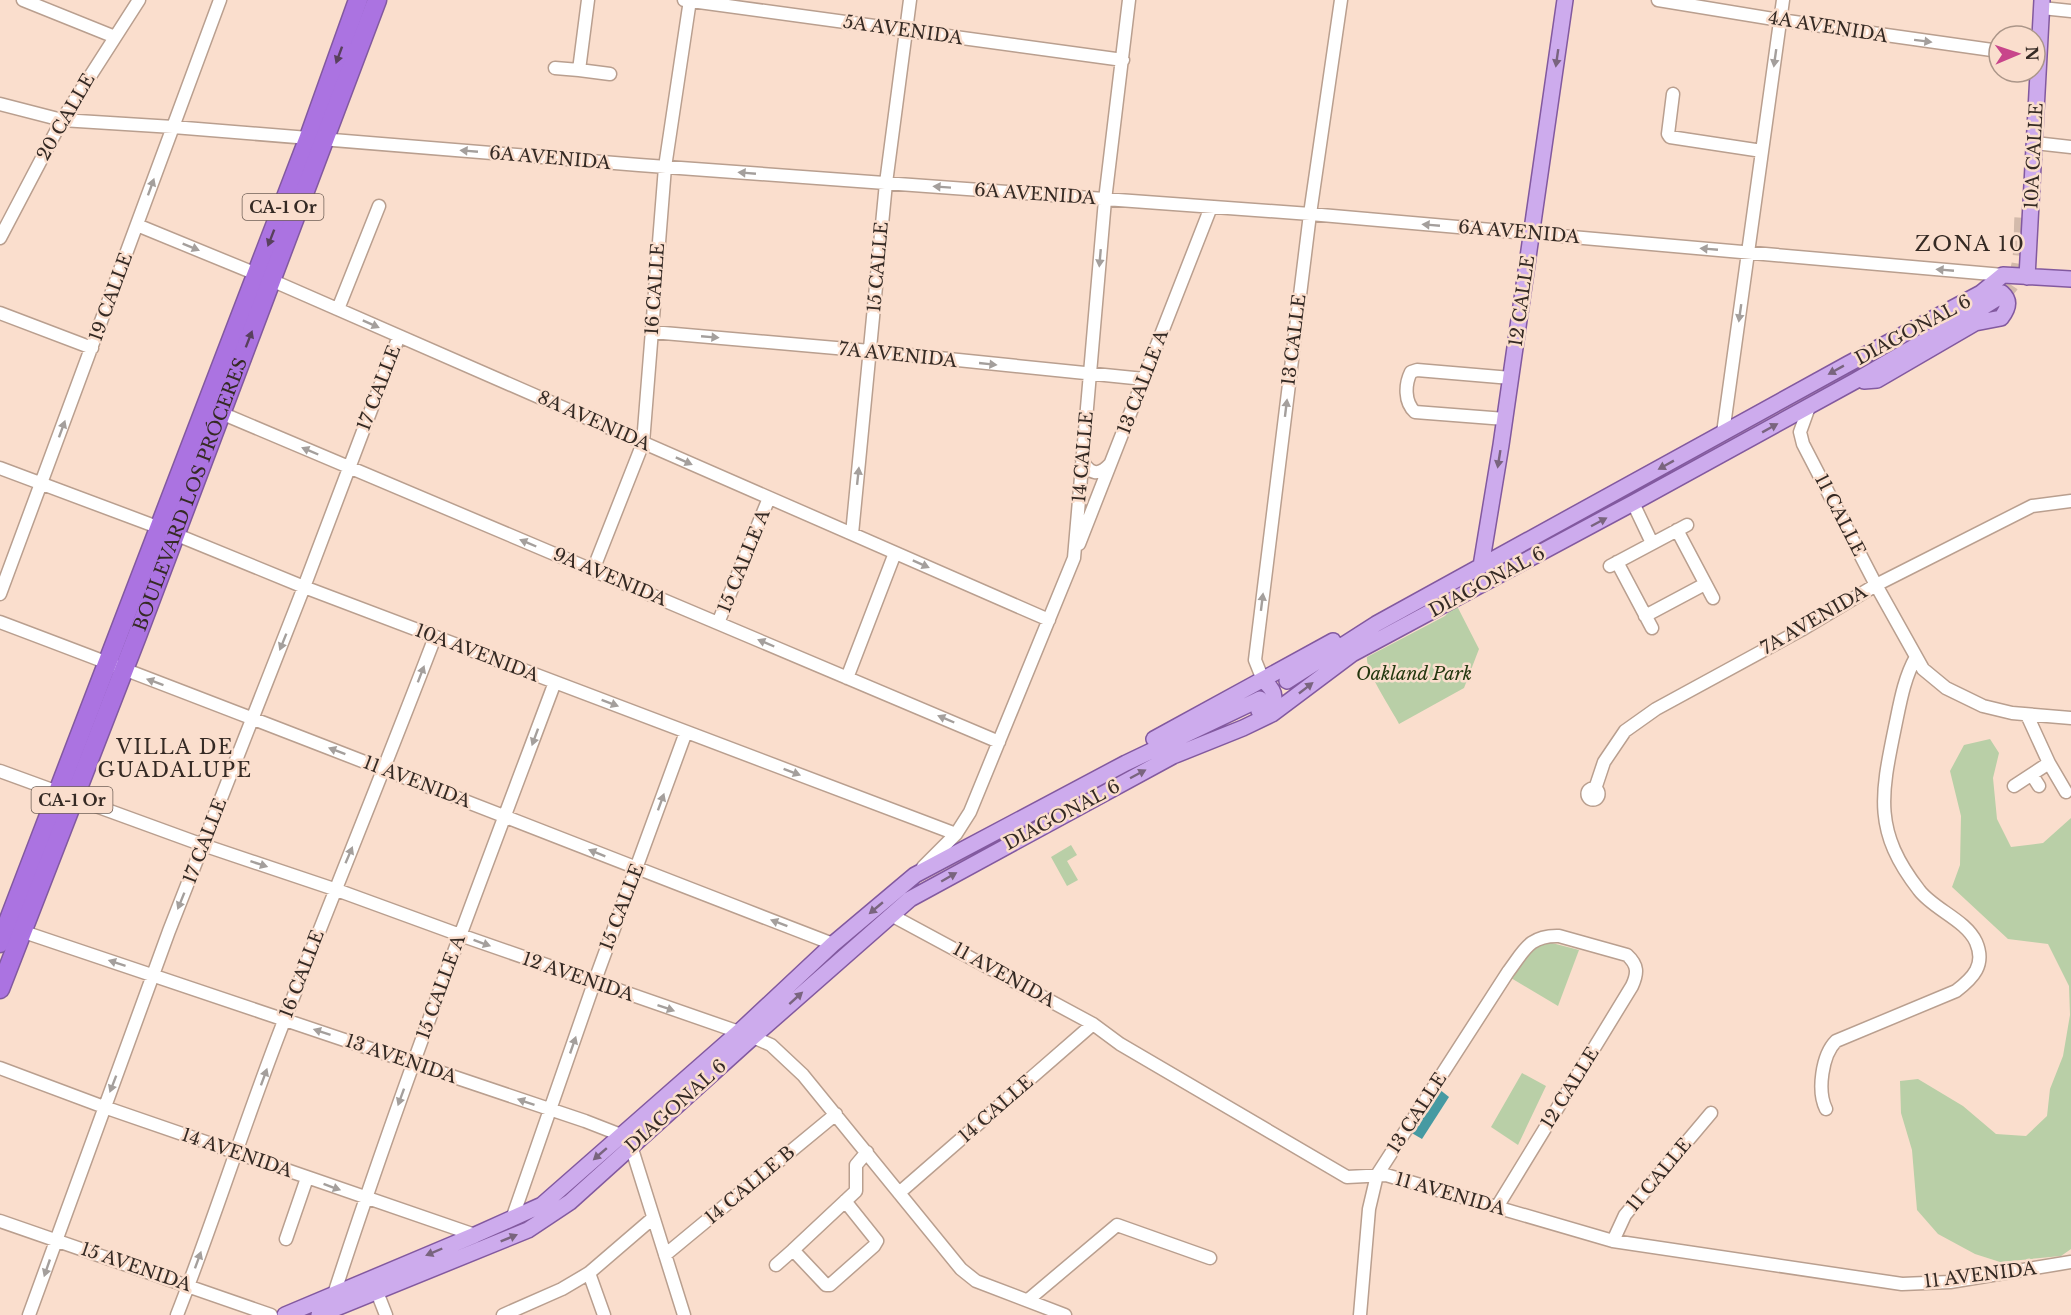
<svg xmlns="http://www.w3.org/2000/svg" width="2071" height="1315" font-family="'Libre Baskerville',serif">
	<rect width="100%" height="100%" fill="#fadecd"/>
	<path fill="#b9cfa7" d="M1456,604l23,45 -15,39 -65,36c-7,-14 -34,-53 -32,-67l78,-41z
		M1990,739l9,14 -6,25 4,41 14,28 32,-4 28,-25v431l-10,7 -61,6 -25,-8 -37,-20 -21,-24 -5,-60 -11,-37 -1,-32 18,-2 45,27 33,28 30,2 21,-20 3,-27 13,-33 7,-41 -1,-29 -21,-42 -40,-5 -56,-52 8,-22 1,-49 -11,-45 14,-26z
		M1071,845l6,10 -10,6 11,19 -11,6 -16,-29z
		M1548,942l31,8 -21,56 -52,-31 25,-30z
		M1522,1073l24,13 -28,59 -27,-18z"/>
	<path fill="#469aa2" d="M1439,1089l10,8 -27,42 -12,-7z"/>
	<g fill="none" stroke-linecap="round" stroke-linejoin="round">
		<path stroke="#d3baab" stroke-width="15" stroke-dasharray="15 8" stroke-linecap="butt" d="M2001,296c24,-17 19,-53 21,-80"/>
		<defs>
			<path id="minor" d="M23,0l92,37
				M588,0l-9,70 31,4
				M684,0l439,60
				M1658,0l122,20 219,31
				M2042,8l29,3
				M555,68l24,2
				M1673,94l-5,40 2,3 92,14
				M0,104l62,16 111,7 466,38 671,49 693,61
				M2035,143l36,4
				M137,225l134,55 778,340
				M0,238l62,-118 77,-120
				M338,309l41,-103
				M0,313l92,35
				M652,332l218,19 274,28
				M1809,407l-9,25 3,12 73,141 47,84 23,19 37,18 29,7 59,5
				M221,413l778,329
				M1505,419l-90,-7c-11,-10 -10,-28 -4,-40l6,-2 94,8
				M1723,433l60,-433
				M1082,459c7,16 17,17 28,5
				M0,468l160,60 144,59 652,247
				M1633,503l19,40
				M1677,530l36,68
				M852,534l34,-351 24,-183
				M1079,544l132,-337
				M1617,562l35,66
				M1610,566l77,-41
				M593,570l50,-127 22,-276 25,-167
				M0,594l220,-594
				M1645,616l60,-32
				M0,622c279,105 555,215 833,322
				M718,623l51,-125
				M847,678l48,-125
				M1263,680l-8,-20 55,-446 31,-214
				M2049,763l17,29
				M0,771l203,74 131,44 126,46 279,97
				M2032,775l7,11
				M2014,786l35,-23 -22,-48
				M1587.5 794a5.5 5.5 0 1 1 11 0a5.5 5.5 0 1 1-11 0Z
				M1595,789l9,-27 21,-31 31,-22 145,-79 75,-45 156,-79 39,-5
				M923,867l33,-33 14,-22 104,-254 31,-358 24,-200
				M891,915l202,109 27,20 227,133 39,-2 227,66 289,43 48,-2 121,-20
				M15,929l570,192 36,14 10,11 53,169
				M753,1037l18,8 32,30 158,194 15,12 89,34
				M0,1068l104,39 371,128
				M1826,1109c-9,-18 -4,-54 10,-68l120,-50c17,-13 30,-26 20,-49 -10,-22 -43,-33 -57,-52 -46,-59 -38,-95 -24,-163 5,-24 9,-49 21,-70
				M899,1193l194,-169
				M845,1201l32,40 -3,5 -44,39h-4l-33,-35 63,-59v-26l11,-13
				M512,1219l82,-236 92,-251
				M0,1221l271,94
				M286,1239l21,-61
				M1613,1241l12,-26 86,-102
				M665,1255l171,-141
				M776,1265l17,-15
				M589,1273l15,42
				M377,1292l9,23
				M334,1294c67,-206 145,-409 221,-612
				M1028,1300l89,-75 93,33
				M29,1315l140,-384 135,-344 95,-251
				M177,1315c38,-97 69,-197 107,-294 50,-129 102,-256 151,-384
				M503,1315l59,-26 27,-16 64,-55
				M1360,1315l9,-106 8,-34 131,-203c16,-21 21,-37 51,-36l68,19c11,10 11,18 5,31l-135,221"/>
			<path id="major" d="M2027,277l15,-277
				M1864,381l13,-1 98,-57 26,-5c7,-9 10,-17 1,-25l-6,-1
				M1481,566l20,-121 64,-445
				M1287,681l89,-57 472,-260 133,-71 22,-18 68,4
				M1259,711c18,-9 20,-17 4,-31
				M1154,739l179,-98
				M285,1315l190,-80 67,-30 197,-173 94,-88 82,-69 211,-112 134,-64
				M319,1315l209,-85 42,-28 183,-165 157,-138 263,-143 70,-28 29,-14 80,-60 281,-151 222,-122 130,-75 16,-10"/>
			<g id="highway">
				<path d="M0,943l309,-806 49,-137"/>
				<path id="s1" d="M0,989l137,-353 240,-636"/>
			</g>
		</defs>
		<use href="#minor" stroke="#b99f8f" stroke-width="15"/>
		<use href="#major" stroke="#82599f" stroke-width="18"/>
		<use href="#highway" stroke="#82599f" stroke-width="21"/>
		<use href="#minor" stroke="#fff" stroke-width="12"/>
		<use href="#major" stroke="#cdabed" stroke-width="15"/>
		<use href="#highway" stroke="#ab73e1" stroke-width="18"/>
	</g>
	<defs><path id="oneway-solid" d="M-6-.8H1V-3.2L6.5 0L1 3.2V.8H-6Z" transform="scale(1.5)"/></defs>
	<g fill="#a49f9c">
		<use href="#oneway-solid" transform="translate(1923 41) rotate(7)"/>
		<use href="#oneway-solid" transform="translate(1775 58) rotate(98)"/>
		<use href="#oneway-solid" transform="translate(469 151) rotate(-175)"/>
		<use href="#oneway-solid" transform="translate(747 173) rotate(-175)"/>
		<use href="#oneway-solid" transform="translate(151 187) rotate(-70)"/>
		<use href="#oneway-solid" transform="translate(942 187) rotate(-176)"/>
		<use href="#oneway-solid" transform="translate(1431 225) rotate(-175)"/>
		<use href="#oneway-solid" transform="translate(191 247) rotate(22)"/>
		<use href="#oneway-solid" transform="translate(1709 249) rotate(-175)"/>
		<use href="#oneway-solid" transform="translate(1100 258) rotate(95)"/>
		<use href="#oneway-solid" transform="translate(1945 270) rotate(-175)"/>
		<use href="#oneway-solid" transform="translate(1740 313) rotate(98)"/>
		<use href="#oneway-solid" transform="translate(371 324) rotate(24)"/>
		<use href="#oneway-solid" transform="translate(710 337) rotate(5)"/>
		<use href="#oneway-solid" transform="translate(988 364) rotate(6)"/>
		<use href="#oneway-solid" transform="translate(1286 408) rotate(-83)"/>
		<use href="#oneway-solid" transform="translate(62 429) rotate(-70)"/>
		<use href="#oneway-solid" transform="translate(310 451) rotate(-157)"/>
		<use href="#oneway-solid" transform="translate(684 461) rotate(24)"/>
		<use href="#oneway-solid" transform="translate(858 476) rotate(-84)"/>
		<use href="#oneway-solid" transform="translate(528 543) rotate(-157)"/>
		<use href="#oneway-solid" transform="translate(921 564) rotate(24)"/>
		<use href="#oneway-solid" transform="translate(1262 602) rotate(-83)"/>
		<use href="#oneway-solid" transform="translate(283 642) rotate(112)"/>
		<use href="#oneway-solid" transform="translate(766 643) rotate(-157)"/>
		<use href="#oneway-solid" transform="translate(421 674) rotate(-69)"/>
		<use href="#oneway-solid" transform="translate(155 682) rotate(-160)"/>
		<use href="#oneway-solid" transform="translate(610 703) rotate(21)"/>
		<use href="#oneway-solid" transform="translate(946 719) rotate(-157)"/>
		<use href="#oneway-solid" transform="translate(535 737) rotate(110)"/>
		<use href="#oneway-solid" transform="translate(337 751) rotate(-159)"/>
		<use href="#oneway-solid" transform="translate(792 772) rotate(21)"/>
		<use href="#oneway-solid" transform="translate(661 802) rotate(-70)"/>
		<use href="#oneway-solid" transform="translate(597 853) rotate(-158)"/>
		<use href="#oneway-solid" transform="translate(349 855) rotate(-67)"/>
		<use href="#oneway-solid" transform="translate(259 864) rotate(18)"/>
		<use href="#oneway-solid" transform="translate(181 901) rotate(112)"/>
		<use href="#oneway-solid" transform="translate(779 923) rotate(-159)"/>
		<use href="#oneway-solid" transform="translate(482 943) rotate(20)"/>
		<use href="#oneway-solid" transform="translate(117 963) rotate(-162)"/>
		<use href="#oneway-solid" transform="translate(666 1008) rotate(19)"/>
		<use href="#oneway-solid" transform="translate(322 1032) rotate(-162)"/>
		<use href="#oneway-solid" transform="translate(573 1045) rotate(-71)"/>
		<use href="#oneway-solid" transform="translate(264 1077) rotate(-70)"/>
		<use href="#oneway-solid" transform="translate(113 1084) rotate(111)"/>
		<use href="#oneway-solid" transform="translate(401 1097) rotate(110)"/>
		<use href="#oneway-solid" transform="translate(526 1102) rotate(-161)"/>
		<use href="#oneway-solid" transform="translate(332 1187) rotate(20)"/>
		<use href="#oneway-solid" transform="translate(198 1260) rotate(-70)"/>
		<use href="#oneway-solid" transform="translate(47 1268) rotate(109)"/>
	</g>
	<g fill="#58405d">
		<use href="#oneway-solid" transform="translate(339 55) rotate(110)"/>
		<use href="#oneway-solid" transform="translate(271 238) rotate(111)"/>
		<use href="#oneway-solid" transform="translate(249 339) rotate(-69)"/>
	</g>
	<g fill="#79647e">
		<use href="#oneway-solid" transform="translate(1557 58) rotate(98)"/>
		<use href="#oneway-solid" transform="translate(1836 370) rotate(151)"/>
		<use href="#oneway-solid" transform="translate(1770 428) rotate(-29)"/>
		<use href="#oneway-solid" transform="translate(1499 459) rotate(99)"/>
		<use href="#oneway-solid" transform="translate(1666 465) rotate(151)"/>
		<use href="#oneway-solid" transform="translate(1599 522) rotate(-28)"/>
		<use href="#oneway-solid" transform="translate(1306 688) rotate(-38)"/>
		<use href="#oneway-solid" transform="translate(1138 774) rotate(-28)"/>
		<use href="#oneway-solid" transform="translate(949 877) rotate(-30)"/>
		<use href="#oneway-solid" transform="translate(876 908) rotate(140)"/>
		<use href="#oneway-solid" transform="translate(796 998) rotate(-42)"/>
		<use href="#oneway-solid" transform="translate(600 1154) rotate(139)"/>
		<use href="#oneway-solid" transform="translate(509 1238) rotate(-22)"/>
		<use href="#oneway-solid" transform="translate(434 1252) rotate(157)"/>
	</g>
	<g text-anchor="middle" stroke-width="5" stroke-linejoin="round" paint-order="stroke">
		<g fill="#fadecd" stroke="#706057" stroke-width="1.5">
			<rect x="242.5" y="194" width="81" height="26" rx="4.5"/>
			<rect x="31.5" y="787" width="81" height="26" rx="4.5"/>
		</g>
		<g font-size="16" font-weight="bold" fill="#352a24">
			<text x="283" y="213">CA-1 Or</text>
			<text x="72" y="806">CA-1 Or</text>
		</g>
		<g font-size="18" fill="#352a24" stroke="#fadecd">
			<text transform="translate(1828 27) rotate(9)" y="6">4A AVENIDA</text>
			<text transform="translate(903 30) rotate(8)" y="6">5A AVENIDA</text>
			<text transform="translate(66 117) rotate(-60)" y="6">20 CALLE</text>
			<text transform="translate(2034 156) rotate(-87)" y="6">10A CALLE</text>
			<text transform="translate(550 158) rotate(5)" y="6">6A AVENIDA</text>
			<text transform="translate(1035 194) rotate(4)" y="6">6A AVENIDA</text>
			<text transform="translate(1519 232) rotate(5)" y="6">6A AVENIDA</text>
			<text transform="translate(878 267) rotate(-85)" y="6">15 CALLE</text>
			<text transform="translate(655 289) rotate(-86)" y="6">16 CALLE</text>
			<text transform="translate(111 297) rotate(-70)" y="6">19 CALLE</text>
			<text transform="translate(1522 301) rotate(-82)" y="6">12 CALLE</text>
			<text transform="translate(1913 330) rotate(-28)" y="6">DIAGONAL 6</text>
			<text transform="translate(1294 340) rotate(-83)" y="6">13 CALLE</text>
			<text transform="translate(898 355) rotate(6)" y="6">7A AVENIDA</text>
			<text transform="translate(1143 382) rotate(-69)" y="6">13 CALLE A</text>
			<text transform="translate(379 388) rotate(-69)" y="6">17 CALLE</text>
			<text transform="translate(594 421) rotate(24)" y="6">8A AVENIDA</text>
			<text transform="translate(1083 457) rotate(-85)" y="6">14 CALLE</text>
			<text dy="6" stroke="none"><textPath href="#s1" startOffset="530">BOULEVARD LOS PRÓCERES</textPath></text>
			<text transform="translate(1840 515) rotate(63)" y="6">11 CALLE</text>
			<text transform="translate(744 561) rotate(-68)" y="6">15 CALLE A</text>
			<text transform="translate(610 577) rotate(23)" y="6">9A AVENIDA</text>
			<text transform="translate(1487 582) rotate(-28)" y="6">DIAGONAL 6</text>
			<text transform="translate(1814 620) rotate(-30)" y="6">7A AVENIDA</text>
			<text transform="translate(477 653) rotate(21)" y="6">10A AVENIDA</text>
			<text transform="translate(417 782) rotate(21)" y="6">11 AVENIDA</text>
			<text transform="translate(1062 815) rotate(-28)" y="6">DIAGONAL 6</text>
			<text transform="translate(205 841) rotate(-69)" y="6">17 CALLE</text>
			<text transform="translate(622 907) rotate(-69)" y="6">15 CALLE</text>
			<text transform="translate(302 974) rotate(-69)" y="6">16 CALLE</text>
			<text transform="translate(1004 975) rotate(29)" y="6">11 AVENIDA</text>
			<text transform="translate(578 977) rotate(19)" y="6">12 AVENIDA</text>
			<text transform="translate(441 987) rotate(-70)" y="6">15 CALLE A</text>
			<text transform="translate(401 1059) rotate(19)" y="6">13 AVENIDA</text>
			<text transform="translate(1570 1088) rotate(-58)" y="6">12 CALLE</text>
			<text transform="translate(676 1106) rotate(-42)" y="6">DIAGONAL 6</text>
			<text transform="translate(996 1109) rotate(-41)" y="6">14 CALLE</text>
			<text transform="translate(1417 1113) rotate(-57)" y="6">13 CALLE</text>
			<text transform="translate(237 1153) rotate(19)" y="6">14 AVENIDA</text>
			<text transform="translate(1659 1175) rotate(-50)" y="6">11 CALLE</text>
			<text transform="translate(750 1185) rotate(-40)" y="6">14 CALLE B</text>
			<text transform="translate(1450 1194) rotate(16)" y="6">11 AVENIDA</text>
			<text transform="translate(136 1267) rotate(19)" y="6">15 AVENIDA</text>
			<text transform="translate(1980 1275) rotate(-7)" y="6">11 AVENIDA</text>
		</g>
		<g font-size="18" font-style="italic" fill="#23370f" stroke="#fadecd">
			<text x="1414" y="680">Oakland Park</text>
		</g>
		<g font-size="20" letter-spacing="1.5" fill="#352a24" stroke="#fadecd">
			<text x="175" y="754">VILLA DE<tspan x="175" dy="23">GUADALUPE</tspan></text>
		</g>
		<g font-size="21" letter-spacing="1.5" fill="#352a24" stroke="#fadecd">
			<text x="1970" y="251">ZONA 10</text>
		</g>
	</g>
	<g transform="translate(2017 54) rotate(88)"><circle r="28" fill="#fadecd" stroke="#ab9689" stroke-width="1.5"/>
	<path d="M0-4.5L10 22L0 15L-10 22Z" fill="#c8458b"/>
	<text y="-9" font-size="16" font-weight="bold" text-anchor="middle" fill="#352a24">N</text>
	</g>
</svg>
